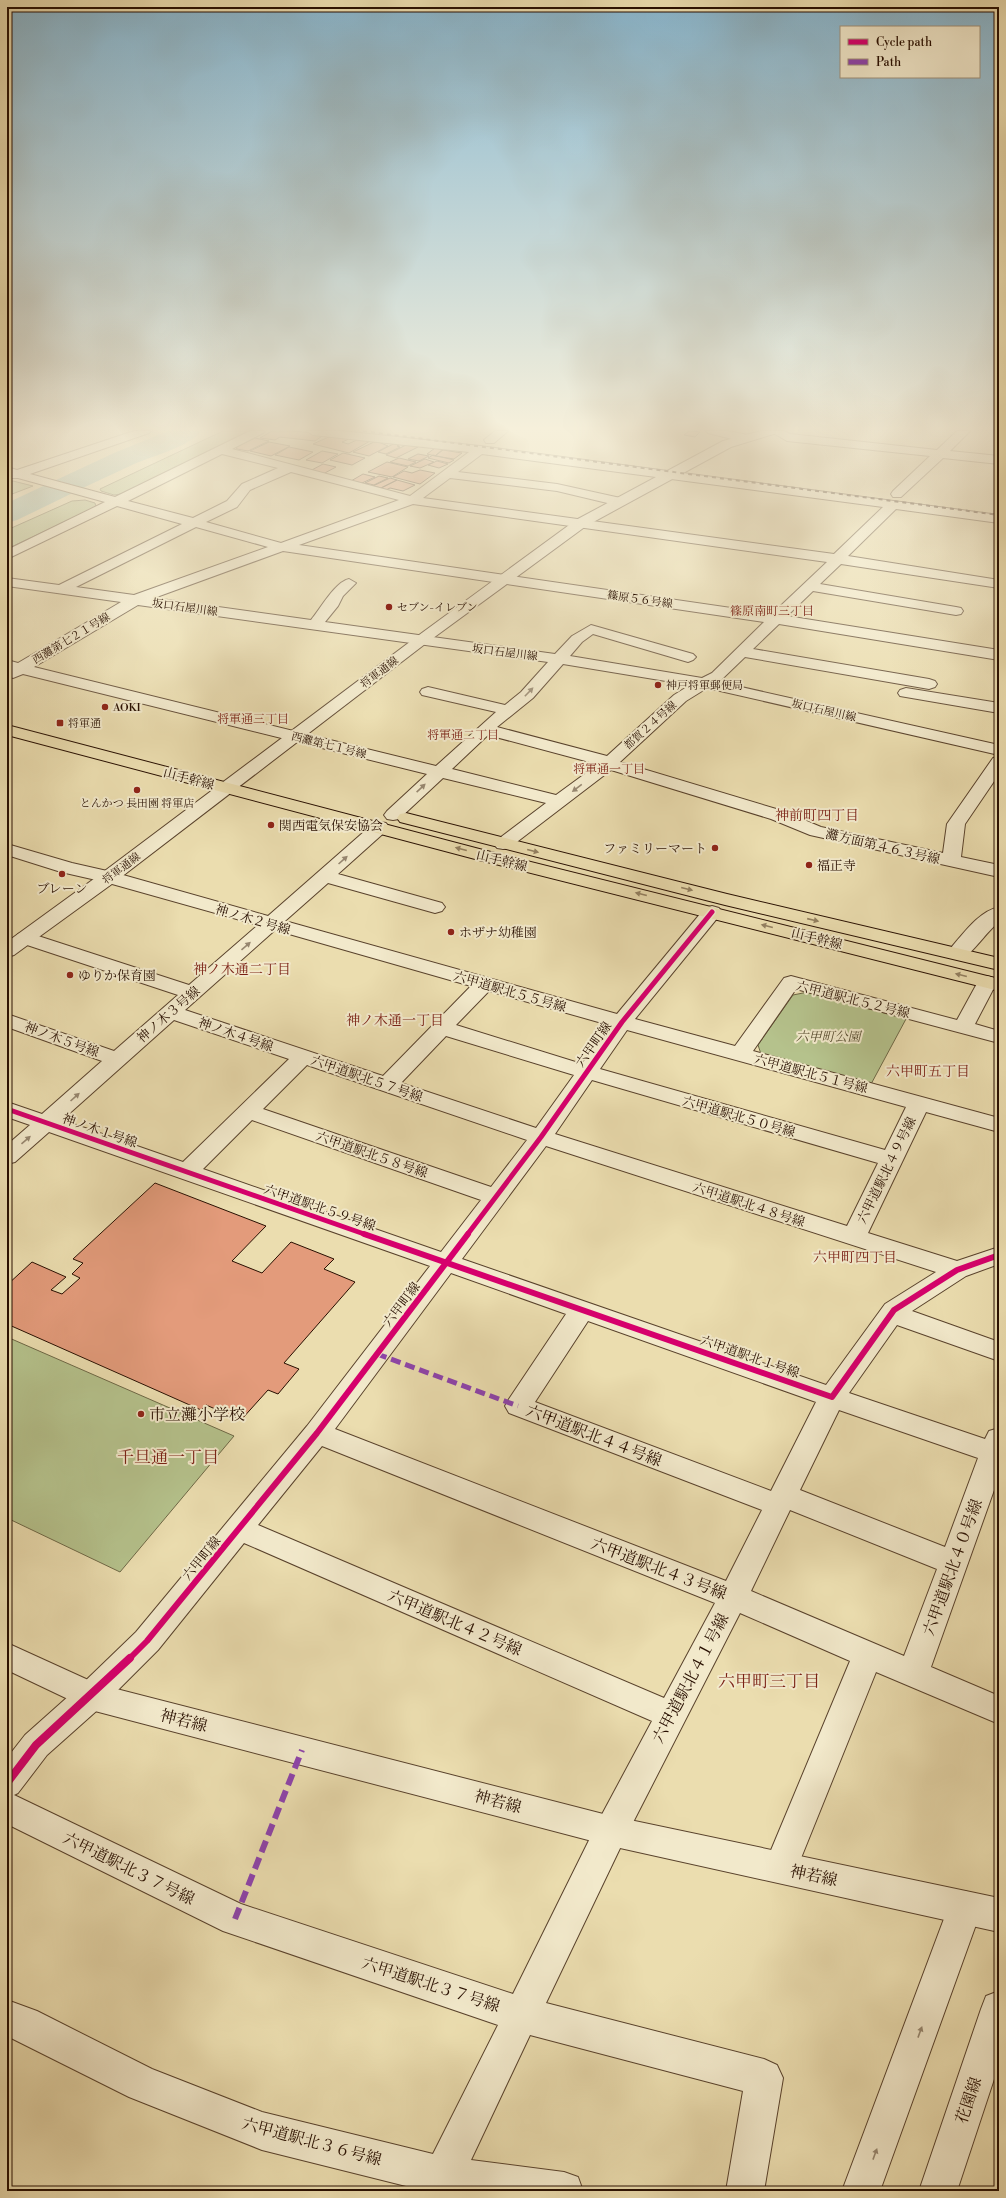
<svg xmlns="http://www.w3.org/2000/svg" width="1006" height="2198" font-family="'Libre Bodoni','Noto Serif JP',serif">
	<rect width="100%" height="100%" fill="#ebddaf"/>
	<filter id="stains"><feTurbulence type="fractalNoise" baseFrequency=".005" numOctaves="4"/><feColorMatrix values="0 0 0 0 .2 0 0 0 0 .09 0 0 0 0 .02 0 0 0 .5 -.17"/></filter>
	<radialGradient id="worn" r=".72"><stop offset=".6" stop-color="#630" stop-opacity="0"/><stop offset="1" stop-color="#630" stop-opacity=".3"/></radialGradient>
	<path fill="#b5c28c" stroke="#6e6846" d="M223,431h27l-128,63 -8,1 -13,-4 -1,-2z
		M13,481l20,5 -26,10v-13z
		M85,500l10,3 1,4 -89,42v-19l65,-29z
		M808,992l98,27 -36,67 -108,-29 -4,-12 35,-50z
		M7,1337l227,99 -114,136 -113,-54z"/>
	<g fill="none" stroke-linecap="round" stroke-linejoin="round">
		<path fill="#98bbad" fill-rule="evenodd" d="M168,431h33c-11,16 -53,26 -71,35 -38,17 -75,36 -113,54l-10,3v-20l107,-50z"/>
	</g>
	<path fill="#e39b7b" stroke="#280f01" d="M272,431h21l32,3 -10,7 -35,-4 -5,3 -15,-2z
		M689,431h2l9,1 -5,5 -11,-2z
		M333,435l16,4 -7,3 6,2 11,-5 11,2 -21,12 -36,-9z
		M255,438l14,3 -21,10 -11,-2 -1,-2z
		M376,441l12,5 -19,10 -16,-4z
		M269,442l21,4 -19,10 -21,-5z
		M395,443l6,1 -4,2 3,1 -14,7 -8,-2z
		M408,444l10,3 -22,11 -10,-3z
		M289,447l24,5 -14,8 -24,-5z
		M435,448l8,1 -8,7 -8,-2z
		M443,450l19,3 -8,6 -19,-3z
		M322,451l16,3 -16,9 -16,-3z
		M343,453l22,5 -13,7 -22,-5z
		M418,454l11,2 -10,5 -11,-2z
		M433,455l21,5 -5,3 -21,-5z
		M399,458l17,4 -8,4 -18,-4z
		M425,459l9,3 -14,6 -10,-2z
		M437,461l11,3 -9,4 -11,-3z
		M387,462l21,5 -16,10 -24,-5z
		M323,464l13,3 -13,7 -13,-3z
		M420,470l15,3 -15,11 -27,-7 11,-6 8,2z
		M363,474l12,3 -13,6 -11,-2z
		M379,476l9,2 -14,7 -9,-2z
		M390,478l7,2 -16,8 -8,-2z
		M397,480l18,5 -12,6 -13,-3 -4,2 -5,-2z
		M155,1183l111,43 -34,35 30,12 29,-31 43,17 -10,10 31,13 -71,81 15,6 -21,25 -10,-4 -27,30 -35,-15 -5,5 -194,-86v-39l25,-23 34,15 -15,13 11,4 18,-16 -8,-4 11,-11 -10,-4z"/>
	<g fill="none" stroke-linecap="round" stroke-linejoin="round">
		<defs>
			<path id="minor" d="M134,431h17l-2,2 -119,41 85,23 135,-66h15l-2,2 -31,16 178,47 59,-44 -156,-17 -6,-4h35l138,15 519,69v8l-103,-14 -48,47 151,24v8l-158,-24 -21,20 136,23 5,1 2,3 -2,3 -5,1 -143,-24 -26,25 212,34v10l-220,-36 -26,25 176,30 6,2 2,3 -2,3 -6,2 -184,-32 -26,25 280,63v10l-292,-67 -21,13 -66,61 163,49 38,16 122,26 4,-29 46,-66 6,-1v17l-34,50 -4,33 38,8v12l-189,-42 -39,-16 -160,-49 -102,78 -6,1 -6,-1 -3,-4 3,-4 49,-37 -103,-25 -44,41 -6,1 -6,-1 -3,-4 3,-4 40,-37 -404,-100 -10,4 -5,-2 -1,-16 11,3 103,-61 -114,-16v-8l52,7 123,-61 -65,-18 -110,53v-9l98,-48 -87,-24h-8l-3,-3v-8l10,3zM222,454l56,14 -36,16 -15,17 -34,17 -65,-17zM482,454l401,53 -49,47 -411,-56 27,-20 107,13 63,15 6,-4 -1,-3 -68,-15 -99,-12zM291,472l108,28 -118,43 -75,-21 31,-15 13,-17zM413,504l414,58 -55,52 -473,-69zM196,527l72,20 -134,48 -58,-8zM283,551l481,71 -52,51 -10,5 -132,-22 12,-14 11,-8 95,28 5,-2 3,-3 -3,-3 -102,-29 -19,11 -17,18 -230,-32 13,-16 5,-10 13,-13 -7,-4c-14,3 -28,29 -38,41l-157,-22zM138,605l410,57 -27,30 -16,13 -77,-18 -6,2 -2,3 2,3 74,17 -60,54 -402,-99zM563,664l127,21 -16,10 -67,61 -110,-29 36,-29zM488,735l105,28 4,2 -41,30 -104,-26z
				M495,431h13l-14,12h-8l-2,-3z
				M706,431h21l21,4 2,3 -6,4 -36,-9z
				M770,431h14l6,3 147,16 20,-19h13l-20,20 49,5v8l-56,-6 -42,39h-8l-2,-3 2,-3 37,-35 -143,-15z
				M906,688l93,15v10l-99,-17 -2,-3 2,-3z
				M380,822l6,1 3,4 -3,4 -48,43 104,29 3,4 -3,4 -7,2 -107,-30 -43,38 332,93 88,-106 7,-2 7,2 3,4 -3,4 -84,103 100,27 49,-68 7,-2 166,44 23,-42 7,-2 7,2 3,4 -22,42 24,7v12l-203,-54 -43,62 246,67v14l-73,-20 -58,121 89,28 42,-14v17l-33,12 -54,35 87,31v19l-102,-36 -48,68 136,46 4,-8 10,-3v48l-68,191 68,29v28l-123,-52 -83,206 -12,5 -12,-5 -5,-11 86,-206 -110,-48 -117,229 -77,161 218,56 13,6 6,13 -19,113h-38l17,-100 -213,-56 -59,125 93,12 14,5 5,14h-157l-164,-41 -133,-53 -122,-61v-36l30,11 115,58 110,43 171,42 65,-129 -275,-94 -216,-107v-66l18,-23 55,-49 56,-54 171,-206 123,-160 -381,-134 -34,30 -8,2v-19l23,-20 -23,-8v-15l35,12 60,-53 -95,-34v-13l107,37 64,-56 -160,-53 -3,-4 3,-4 7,-2 7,2 157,51 69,-60 -153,-43 -44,-10 -54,-17v-11l65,19 44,10 152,43 106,-93zM275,930l196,56 -88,90 -198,-66zM489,991l120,34 -27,39 -126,-39zM174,1020l115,39 -106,103 -121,-42zM627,1030l279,77 -21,43 -285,-81zM446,1036l128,39 -38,53 -135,-45zM307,1065l220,75 -36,47 -228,-78zM592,1080l286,83 -31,63 -292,-92zM252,1120l229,80 -40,52 -238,-83zM546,1146l390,126 -51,32 -59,81 -364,-126zM451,1273l115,41 -57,85 -4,7 4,7 253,97 -36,71 -391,-152zM588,1321l228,81 -45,89 -236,-89zM839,1410l139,48 -33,89 -145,-57zM322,1446l393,157 -51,95 -406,-173zM790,1510l147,59 -33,87 -153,-65zM244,1543l408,178 -53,99 -86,174 -272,-90 -227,-109 4,-2 29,-38 55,-49 56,-56z
				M999,907v15c-11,8 -27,32 -36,36 -5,1 -9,0 -13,-1l-3,-4 3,-4c14,-16 28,-37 49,-42z
				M965,1891l12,5 5,12 -102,283h-38l106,-283 5,-12z"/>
			<path id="tertiary" d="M761,431h18l-2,2 -46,14 -145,79 -161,118 -309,237 -102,74 -7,2v-15l95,-69 313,-235 161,-118 147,-79z
				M7,1643l90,41 514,132 388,82v34l-388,-86 -520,-136 -84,-40z
				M999,1991v73l-42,127h-38l62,-182 5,-13z"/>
			<path id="primary" d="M7,725l480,126 512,128v12l-524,-132 -468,-124z
				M406,813l321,81 272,64v12l-274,-65 -325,-83 -3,-4 3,-4z"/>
		</defs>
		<use href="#minor" stroke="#59422c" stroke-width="2"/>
		<use href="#tertiary" stroke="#59422c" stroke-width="2"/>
		<use href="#primary" stroke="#280f01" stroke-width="2"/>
		<use href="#minor" fill="#f2e9cb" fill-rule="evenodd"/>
		<use href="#tertiary" fill="#f2e9cb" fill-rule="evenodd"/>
		<use href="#primary" fill="#ebddaf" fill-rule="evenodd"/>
		<path stroke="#280f01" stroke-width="2" stroke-dasharray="4 4" stroke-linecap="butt" d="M363,431l636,84"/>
		<path stroke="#8e44ad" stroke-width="5" stroke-dasharray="10 5" stroke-linecap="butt" d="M377,1354l141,52"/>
		<path stroke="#8e44ad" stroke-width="6" stroke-dasharray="12 6" stroke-linecap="butt" d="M235,1919l67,-169"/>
		<defs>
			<path id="cycleway-far2" d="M7,1109l360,126
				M467,1235l74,-98 81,-115 90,-110"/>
			<path id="cycleway-far1" d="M364,1234l468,163 62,-87 63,-40 42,-15
				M129,1659l18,-18 170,-208 151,-199"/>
			<path id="cycleway" d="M7,1783l29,-38 94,-87"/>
		</defs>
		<use href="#cycleway-far2" stroke="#f2e9cb" stroke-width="8"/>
		<use href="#cycleway-far1" stroke="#f2e9cb" stroke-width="8"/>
		<use href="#cycleway" stroke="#f2e9cb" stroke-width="10"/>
		<use href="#cycleway-far2" stroke="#d6006c" stroke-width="5"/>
		<use href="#cycleway-far1" stroke="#d6006c" stroke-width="6"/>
		<use href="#cycleway" stroke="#d6006c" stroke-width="8"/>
	</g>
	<defs><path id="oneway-solid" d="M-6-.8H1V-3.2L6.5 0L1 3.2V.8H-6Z"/></defs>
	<g fill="#978770">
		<use href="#oneway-solid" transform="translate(529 692) rotate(-46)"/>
		<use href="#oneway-solid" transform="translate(421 788) rotate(-43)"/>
		<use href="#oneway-solid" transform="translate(577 788) rotate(143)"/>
		<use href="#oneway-solid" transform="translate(343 860) rotate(-42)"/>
		<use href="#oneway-solid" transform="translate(246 946) rotate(-41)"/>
		<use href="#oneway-solid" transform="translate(75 1097) rotate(-42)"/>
		<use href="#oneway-solid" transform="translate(26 1140) rotate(-41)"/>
		<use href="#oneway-solid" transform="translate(920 2032) rotate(-70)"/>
		<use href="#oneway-solid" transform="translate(875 2154) rotate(-70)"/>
	</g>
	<g fill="#938061">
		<use href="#oneway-solid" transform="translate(461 849) rotate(-165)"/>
		<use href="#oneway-solid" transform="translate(533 851) rotate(14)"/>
		<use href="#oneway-solid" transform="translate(687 889) rotate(14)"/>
		<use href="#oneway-solid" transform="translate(641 894) rotate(-166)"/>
		<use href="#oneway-solid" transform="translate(813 920) rotate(13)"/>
		<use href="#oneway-solid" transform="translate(767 926) rotate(-166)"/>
		<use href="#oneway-solid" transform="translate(961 975) rotate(-166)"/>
	</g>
	<linearGradient id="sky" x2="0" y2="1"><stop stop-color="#88b7d0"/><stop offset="0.58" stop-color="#f6f0db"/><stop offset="1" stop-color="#f6f0db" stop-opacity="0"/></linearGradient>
	<rect width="1006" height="739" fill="url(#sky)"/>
	<g fill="#8f2418" stroke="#f2e9cb" stroke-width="1.5">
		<circle cx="389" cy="607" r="4"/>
		<circle cx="658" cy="685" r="4"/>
		<circle cx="105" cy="707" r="4"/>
		<rect x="56" y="719" width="8" height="8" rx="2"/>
		<circle cx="137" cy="790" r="4"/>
		<circle cx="271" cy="825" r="4"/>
		<circle cx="715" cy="848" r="4"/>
		<circle cx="809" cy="865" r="4"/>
		<circle cx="62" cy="874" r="4"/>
		<circle cx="451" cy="932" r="4"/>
		<circle cx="70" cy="975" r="4"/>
		<circle cx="141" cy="1414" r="4"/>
	</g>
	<g text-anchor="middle" stroke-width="4" stroke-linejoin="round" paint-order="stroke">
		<g font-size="11" fill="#280f01" stroke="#f2e9cb">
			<text transform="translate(640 599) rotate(8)" y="4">篠原５６号線</text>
			<text transform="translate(185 607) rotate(8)" y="4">坂口石屋川線</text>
			<text transform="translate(71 638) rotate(-31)" y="4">西灘第七２１号線</text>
			<text transform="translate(505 652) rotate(7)" y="4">坂口石屋川線</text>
			<text transform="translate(379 672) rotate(-37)" y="4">将軍通線</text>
			<text transform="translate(824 710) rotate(13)" y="4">坂口石屋川線</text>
			<text transform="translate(650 725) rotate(-42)" y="4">都賀２４号線</text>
			<text transform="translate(329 745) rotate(14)" y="4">西灘第七１号線</text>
			<text transform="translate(121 868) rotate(-37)" y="4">将軍通線</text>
		</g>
		<g font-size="11" fill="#280f01" stroke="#f2e9cb" text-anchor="start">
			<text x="397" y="611">セブン-イレブン</text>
			<text x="666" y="689">神戸将軍郵便局</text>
			<text x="113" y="711">AOKI</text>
			<text x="68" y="727">将軍通</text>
			<text x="137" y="807" text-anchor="middle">とんかつ 長田園 将軍店</text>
		</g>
		<g font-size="12" fill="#7a1f14" stroke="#f2e9cb">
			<text x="772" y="615">篠原南町三丁目</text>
			<text x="253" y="723">将軍通三丁目</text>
			<text x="463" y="739">将軍通二丁目</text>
			<text x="609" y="773">将軍通一丁目</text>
		</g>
		<g font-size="13" fill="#280f01" stroke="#f2e9cb">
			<text transform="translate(189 778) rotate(15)" y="5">山手幹線</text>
			<text transform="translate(883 846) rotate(13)" y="5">灘方面第４６３号線</text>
			<text transform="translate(502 860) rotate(14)" y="5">山手幹線</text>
			<text transform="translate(253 919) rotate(16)" y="5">神ノ木２号線</text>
			<text transform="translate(817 938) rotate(14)" y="5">山手幹線</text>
			<text transform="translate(510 991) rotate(16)" y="5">六甲道駅北５５号線</text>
			<text transform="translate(853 999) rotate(14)" y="5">六甲道駅北５２号線</text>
			<text transform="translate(168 1014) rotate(-41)" y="5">神ノ木３号線</text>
			<text transform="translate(236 1034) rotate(19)" y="5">神ノ木４号線</text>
			<text transform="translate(62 1039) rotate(20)" y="5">神ノ木５号線</text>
			<text transform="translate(593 1044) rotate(-55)" y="5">六甲町線</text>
			<text transform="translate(811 1073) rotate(15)" y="5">六甲道駅北５１号線</text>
			<text transform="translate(367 1078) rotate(19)" y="5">六甲道駅北５７号線</text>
			<text transform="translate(739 1116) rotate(16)" y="5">六甲道駅北５０号線</text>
			<text transform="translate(100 1130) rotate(19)" y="5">神ノ木１号線</text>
			<text transform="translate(372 1154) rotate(19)" y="5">六甲道駅北５８号線</text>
			<text transform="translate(886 1170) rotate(-64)" y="5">六甲道駅北４９号線</text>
			<text transform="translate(749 1204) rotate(18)" y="5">六甲道駅北４８号線</text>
			<text transform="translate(320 1207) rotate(19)" y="5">六甲道駅北５９号線</text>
			<text transform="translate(401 1304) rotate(-53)" y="5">六甲町線</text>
			<text transform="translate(750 1356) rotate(19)" y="5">六甲道駅北１号線</text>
			<text transform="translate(201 1558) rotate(-51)" y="5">六甲町線</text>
		</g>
		<g font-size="13" fill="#280f01" stroke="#f2e9cb" text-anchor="start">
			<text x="279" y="830">関西電気保安協会</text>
			<text x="707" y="853" text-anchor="end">ファミリーマート</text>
			<text x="817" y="870">福正寺</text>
			<text x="62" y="893" text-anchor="middle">ブレーン</text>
			<text x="459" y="937">ホザナ幼稚園</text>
			<text x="78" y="980">ゆりか保育園</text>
		</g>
		<g font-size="13" font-style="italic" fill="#594e32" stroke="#f2e9cb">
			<text x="828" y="1041">六甲町公園</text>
		</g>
		<g font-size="14" fill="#7a1f14" stroke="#f2e9cb">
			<text x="817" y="820">神前町四丁目</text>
			<text x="242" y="974">神ノ木通二丁目</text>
			<text x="395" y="1025">神ノ木通一丁目</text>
			<text x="928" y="1076">六甲町五丁目</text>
			<text x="855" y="1262">六甲町四丁目</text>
		</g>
		<g font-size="16" fill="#280f01" stroke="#f2e9cb" text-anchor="start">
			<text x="149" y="1420">市立灘小学校</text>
		</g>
		<g font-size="16" fill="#280f01" stroke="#f2e9cb">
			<text transform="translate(594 1435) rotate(21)" y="6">六甲道駅北４４号線</text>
			<text transform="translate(952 1567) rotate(-70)" y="6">六甲道駅北４０号線</text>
			<text transform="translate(659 1568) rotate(21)" y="6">六甲道駅北４３号線</text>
			<text transform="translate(455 1622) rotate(23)" y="6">六甲道駅北４２号線</text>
			<text transform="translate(690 1678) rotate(-62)" y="6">六甲道駅北４１号線</text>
			<text transform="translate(184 1720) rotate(14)" y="6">神若線</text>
			<text transform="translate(498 1801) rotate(15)" y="6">神若線</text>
			<text transform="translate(129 1868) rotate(26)" y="6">六甲道駅北３７号線</text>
			<text transform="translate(814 1875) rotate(12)" y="6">神若線</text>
			<text transform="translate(431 1984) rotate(18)" y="6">六甲道駅北３７号線</text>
			<text transform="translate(968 2100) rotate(-71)" y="6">花園線</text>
			<text transform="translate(312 2141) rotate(15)" y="6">六甲道駅北３６号線</text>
		</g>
		<g font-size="17" fill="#7a1f14" stroke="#f2e9cb">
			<text x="168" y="1463">千旦通一丁目</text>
			<text x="769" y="1687">六甲町三丁目</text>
		</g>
	</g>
	<rect width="1006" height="2198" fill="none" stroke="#ebddaf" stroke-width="24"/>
	<rect x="8" y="8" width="990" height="2182" fill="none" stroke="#280f01" stroke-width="2"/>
	<rect x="12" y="12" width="982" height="2174" fill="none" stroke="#280f01"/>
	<rect x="840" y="26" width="140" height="52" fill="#f2e9cb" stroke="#a1927a"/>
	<rect x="848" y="39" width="20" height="6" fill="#d6006c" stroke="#a1927a"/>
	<text x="876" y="46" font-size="12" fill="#280f01">Cycle path</text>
	<rect x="848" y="59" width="20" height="6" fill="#8e44ad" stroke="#a1927a"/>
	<text x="876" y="66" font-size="12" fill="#280f01">Path</text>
	<rect width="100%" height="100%" filter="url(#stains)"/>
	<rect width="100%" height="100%" fill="url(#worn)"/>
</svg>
